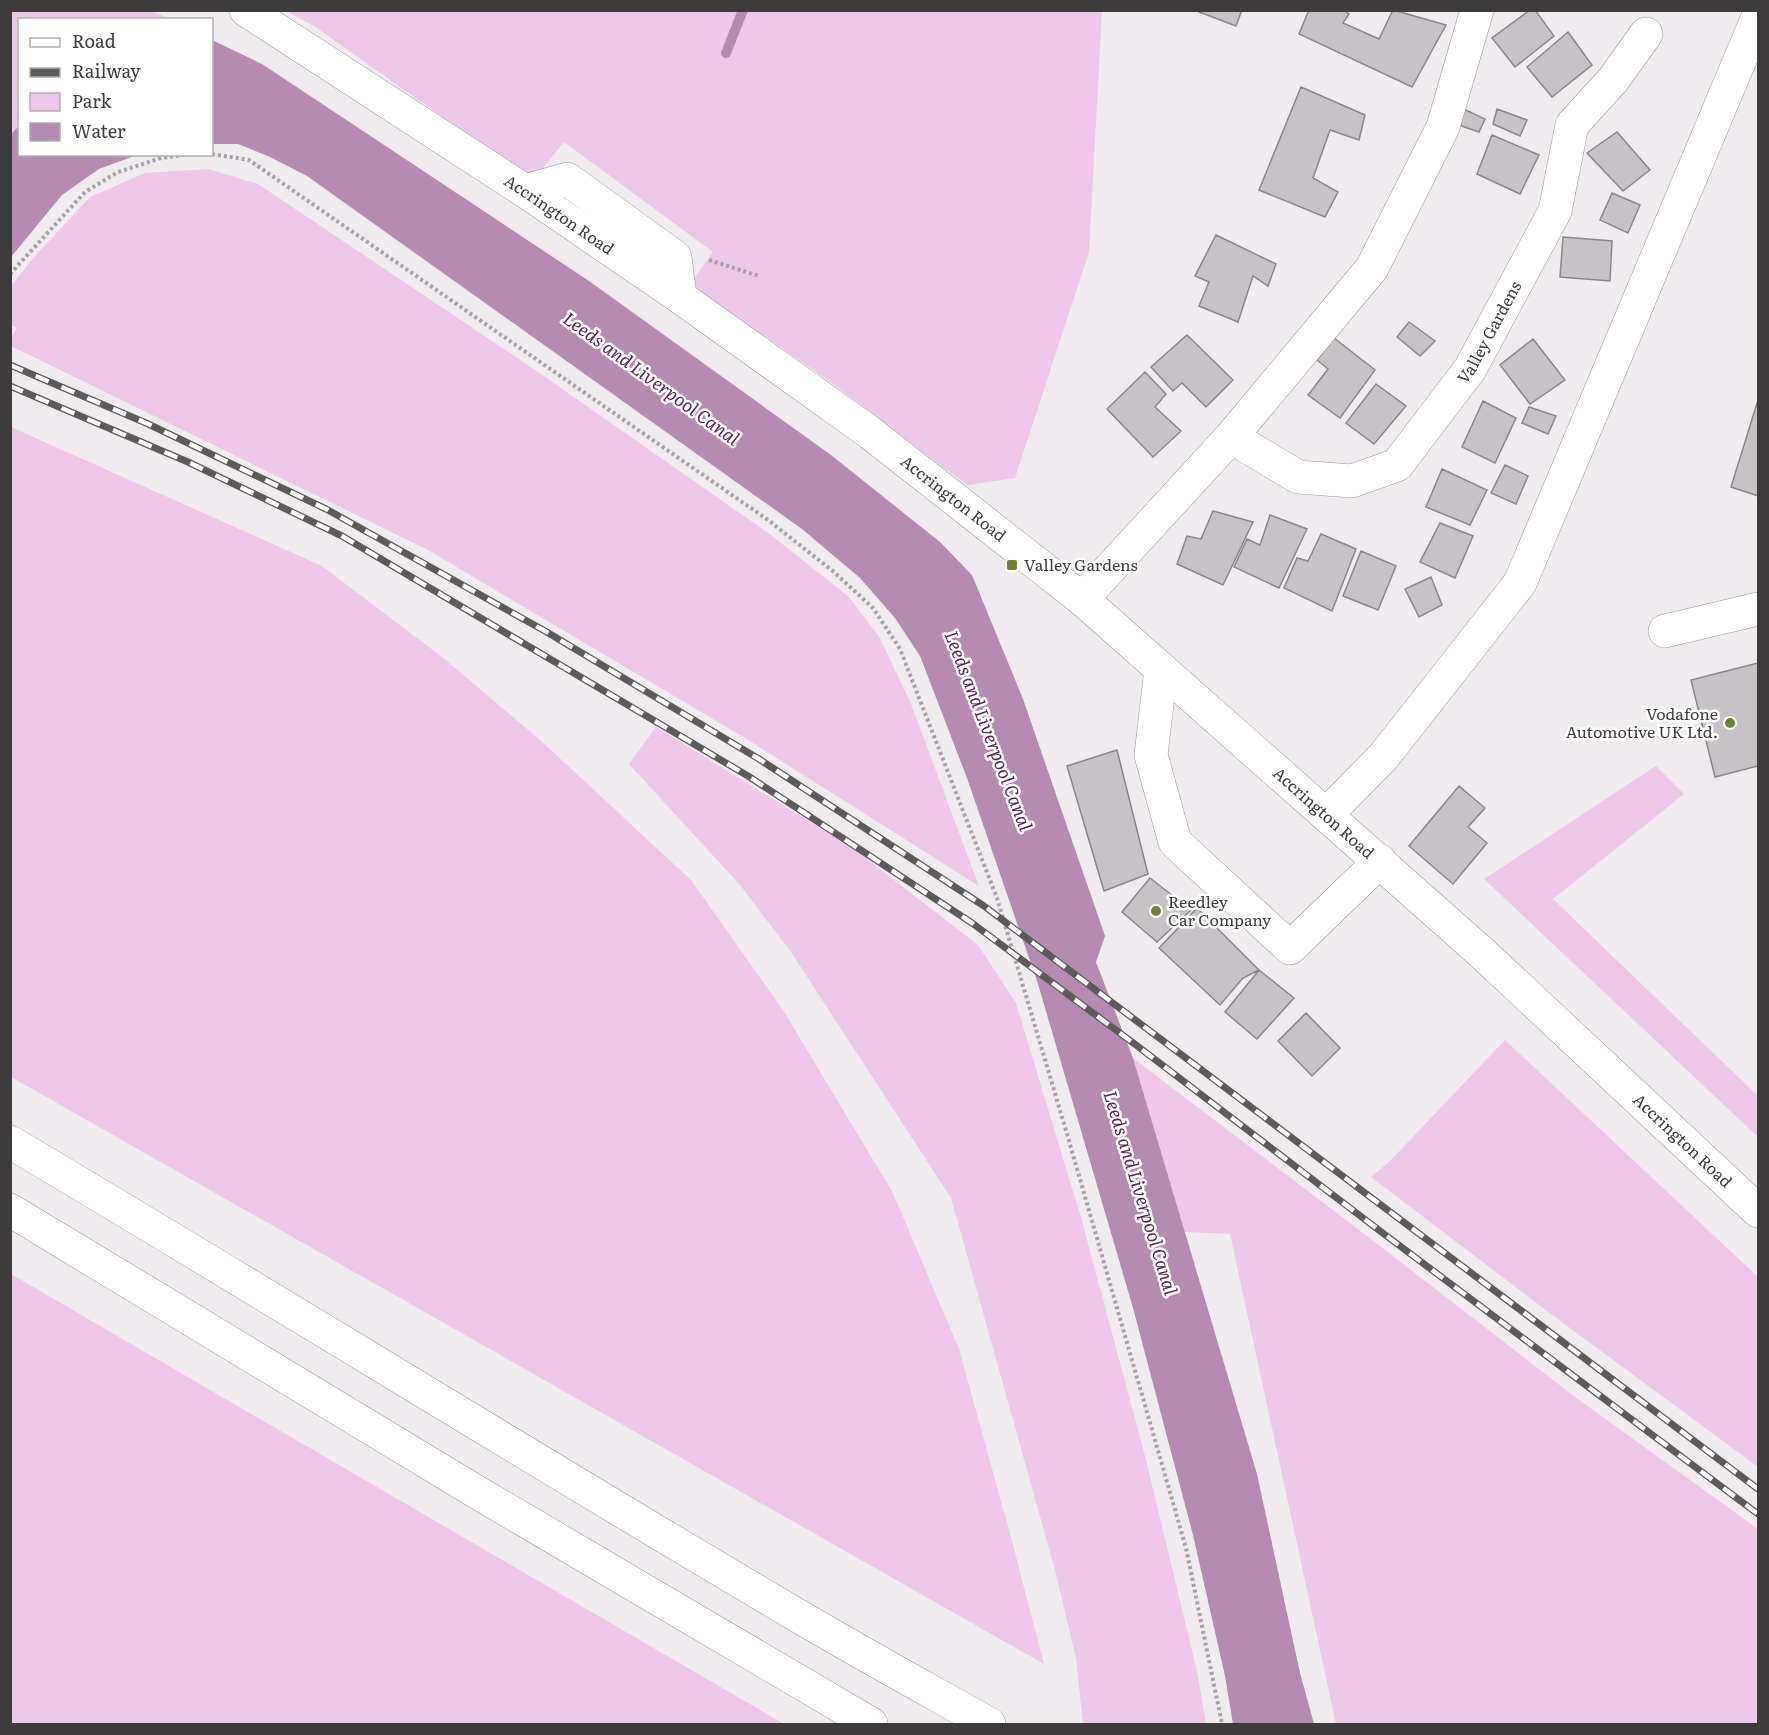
<svg xmlns="http://www.w3.org/2000/svg" width="1769" height="1735" font-family="Literata,serif">
	<rect width="100%" height="100%" fill="#f0ebef"/>
	<path fill="#eec8e9" d="M11,11h141l18,8 -150,1 -1,106 -8,8z
		M286,11h816l-13,241 -74,226 -47,7 -24,-17 -112,-85 -142,-99 23,-32 -149,-110 -29,36 -74,-48 -147,-104z
		M208,169l50,15 270,181 243,170 78,62 31,41 31,66 68,182 -234,-148 -317,-188 -417,-204v-8l6,-10 -6,-3v-39l22,-28 57,-61 55,-24z
		M11,427l311,139 120,91 96,81 153,142 92,130 110,183 66,156 53,192 32,123 -1033,-587z
		M656,727l198,122 124,96 38,58 66,218 63,235 52,215 9,53h-123l-7,-66 -21,-88 -104,-372 -160,-246 -51,-67 -111,-121z
		M1656,766l28,28 -131,105 205,197v41l-274,-258z
		M1505,1040l253,237v190l-203,-150 -184,-140 18,-15z
		M1133,1058l234,178 208,161 183,132v195h-422l-106,-490 -45,-2z
		M10,1274h1l773,450h-773z"/>
	<path fill="#b68bb1" d="M212,40l50,24 327,217 242,174 109,87 32,33 51,124 82,237 -9,26 37,96 124,416 43,199 14,51h-81l-8,-48 -32,-141 -60,-227 -95,-324 -71,-206 -47,-122 -25,-38 -35,-40 -58,-49 -495,-353 -37,-19 -32,-13h-26z
		M19,126l1,28 117,1 -38,14 -37,26 -51,62v-123z"/>
	<g fill="none" stroke-linecap="round" stroke-linejoin="round">
		<path stroke="#b68bb1" stroke-width="10" d="M726,53l17,-43"/>
	</g>
	<path fill="#c7c2c6" stroke="#8a8689" stroke-width="1.5" d="M1194,10h48l-6,16z
		M1309,10h34l6,4 -6,9 36,16 14,-29 53,15 -34,62 -113,-53z
		M1530,10h5l19,26 -39,31 -23,-29z
		M1568,32l24,33 -40,32 -25,-30z
		M1301,87l64,28 -6,25 -29,-10 -17,48 25,14 -13,25 -66,-27z
		M1457,106l28,13 -6,13 -29,-10z
		M1497,109l30,11 -7,16 -27,-12z
		M1617,132l33,38 -27,21 -36,-38z
		M1492,135l47,20 -19,39 -43,-20z
		M1612,193l28,12 -12,28 -28,-13z
		M1216,235l60,29 -8,22 -15,-10 -15,46 -39,-16 10,-24 -14,-6z
		M1563,237l49,4 -2,40 -50,-4z
		M1409,322l26,19 -15,15 -23,-19z
		M1187,335l46,45 -27,27 -24,-24 -9,8 -22,-24z
		M1334,338l41,32 -35,48 -32,-23 20,-26 -11,-9z
		M1533,339l32,41 -35,24 -30,-39z
		M1145,372l21,22 -11,13 26,24 -28,26 -46,-48z
		M1376,384l30,22 -32,38 -28,-21z
		M1758,400v96l-27,-9z
		M1483,401l33,17 -21,45 -33,-16z
		M1529,407l27,9 -8,18 -26,-11z
		M1505,465l23,11 -12,28 -25,-11z
		M1442,469l45,21 -17,35 -44,-18z
		M1213,511l40,11 -30,63 -46,-21 10,-28 14,3z
		M1270,515l37,14 -28,59 -45,-21 13,-28 13,6z
		M1440,523l33,13 -18,42 -35,-16z
		M1321,534l35,15 -24,62 -48,-23 13,-30 11,3z
		M1361,551l35,15 -18,44 -35,-14z
		M1431,577l11,28 -23,12 -14,-28z
		M1758,663v103l-43,11 -24,-97z
		M1117,750l31,124 -44,17 -37,-125z
		M1459,786l26,22 -17,19 19,16 -34,41 -44,-38z
		M1150,878l41,32 -34,32 -35,-30z
		M1197,908l62,62 -16,8 -23,27 -61,-57z
		M1259,970l35,28 -37,41 -32,-27z
		M1306,1013l34,35 -28,28 -34,-35z"/>
	<g fill="none" stroke-linecap="round" stroke-linejoin="round">
		<defs>
			<g id="minor">
				<path d="M525,191l42,-12 108,78 5,40"/>
				<path id="s1" d="M1231,437l67,40 54,4 45,-16 73,-96 85,-158 17,-86 41,-45 33,-46"/>
				<path d="M1082,599l149,-162 141,-169 71,-141 34,-117"/>
				<path d="M1665,631l93,-22"/>
				<path d="M1161,669l-10,86 24,87 115,106 90,-87"/>
				<path d="M1327,814l57,-58 136,-173 238,-566"/>
			</g>
			<g id="highway">
				<path id="s2" d="M246,10l279,181 155,106 189,135 213,167 399,353 277,259"/>
				<path d="M10,1142c263,156 522,317 785,472 64,38 130,74 194,110"/>
				<path d="M10,1210l470,284 391,230"/>
			</g>
		</defs>
		<use href="#minor" stroke="#9b979a" stroke-width="34"/>
		<use href="#highway" stroke="#9b979a" stroke-width="34"/>
		<path stroke="#a5a1a4" stroke-width="4" stroke-dasharray="3 3" stroke-linecap="butt" d="M212,154l37,6 519,360 66,52 39,36 27,41 97,249 68,229 121,421 36,176
			M709,260l50,16
			M10,274l75,-82 33,-20 43,-14 29,-4"/>
		<use href="#minor" stroke="#fff" stroke-width="33"/>
		<use href="#highway" stroke="#fff" stroke-width="33"/>
		<defs>
			<path id="rail" d="M10,365l136,58 180,86 219,122 214,128 225,147 774,583
				M10,386l178,76 154,74 406,240 224,147 164,122 252,192 370,277"/>
		</defs>
		<use href="#rail" stroke="#5d5a5c" stroke-width="7"/>
		<use href="#rail" stroke="#fff" stroke-width="4.5" stroke-dasharray="14" stroke-linecap="butt"/>
	</g>
	<g fill="#6f8232" stroke="#fff" stroke-width="2">
		<rect x="1006" y="559" width="12" height="12" rx="3"/>
		<circle cx="1730" cy="723" r="6"/>
		<circle cx="1156" cy="911" r="6"/>
	</g>
	<g text-anchor="middle" stroke-width="5" stroke-linejoin="round" paint-order="stroke">
		<g font-size="16" fill="#3d3b3c" stroke="#fff">
			<text dy="6" stroke="none"><textPath href="#s2" startOffset="374">Accrington Road</textPath></text>
			<text dy="6" stroke="none"><textPath href="#s1" startOffset="342">Valley Gardens</textPath></text>
			<text dy="6" stroke="none"><textPath href="#s2" startOffset="860">Accrington Road</textPath></text>
			<text dy="6" stroke="none"><textPath href="#s2" startOffset="1346">Accrington Road</textPath></text>
			<text dy="6" stroke="none"><textPath href="#s2" startOffset="1832">Accrington Road</textPath></text>
		</g>
		<g font-size="16" fill="#3d3b3c" stroke="#fff" text-anchor="start">
			<text x="1024" y="571">Valley Gardens</text>
			<text x="1718" y="720" text-anchor="end">Vodafone<tspan x="1718" dy="18">Automotive UK Ltd.</tspan></text>
			<text x="1168" y="908">Reedley<tspan x="1168" dy="18">Car Company</tspan></text>
		</g>
		<g font-size="18" font-style="italic" fill="#562252" stroke="#fff">
			<text transform="translate(651 379) rotate(36)" y="6">Leeds and Liverpool Canal</text>
			<text transform="translate(988 731) rotate(69)" y="6">Leeds and Liverpool Canal</text>
			<text transform="translate(1140 1193) rotate(73)" y="6">Leeds and Liverpool Canal</text>
		</g>
	</g>
	<rect width="1769" height="1735" fill="none" stroke="#3d3b3c" stroke-width="24"/>
	<rect x="18" y="18" width="195" height="138" fill="#ffffff" stroke="#b1b1b1" stroke-width="1.5"/>
	<rect x="30" y="38" width="30" height="9" fill="#ffffff" stroke="#b1b1b1" stroke-width="1.5"/>
	<text x="72" y="48" font-size="18" fill="#3d3b3c">Road</text>
	<rect x="30" y="68" width="30" height="9" fill="#5d5a5c" stroke="#b1b1b1" stroke-width="1.5"/>
	<text x="72" y="78" font-size="18" fill="#3d3b3c">Railway</text>
	<rect x="30" y="93" width="30" height="18" fill="#eec8e9" stroke="#b1b1b1" stroke-width="1.5"/>
	<text x="72" y="108" font-size="18" fill="#3d3b3c">Park</text>
	<rect x="30" y="123" width="30" height="18" fill="#b68bb1" stroke="#b1b1b1" stroke-width="1.5"/>
	<text x="72" y="138" font-size="18" fill="#3d3b3c">Water</text>
</svg>
